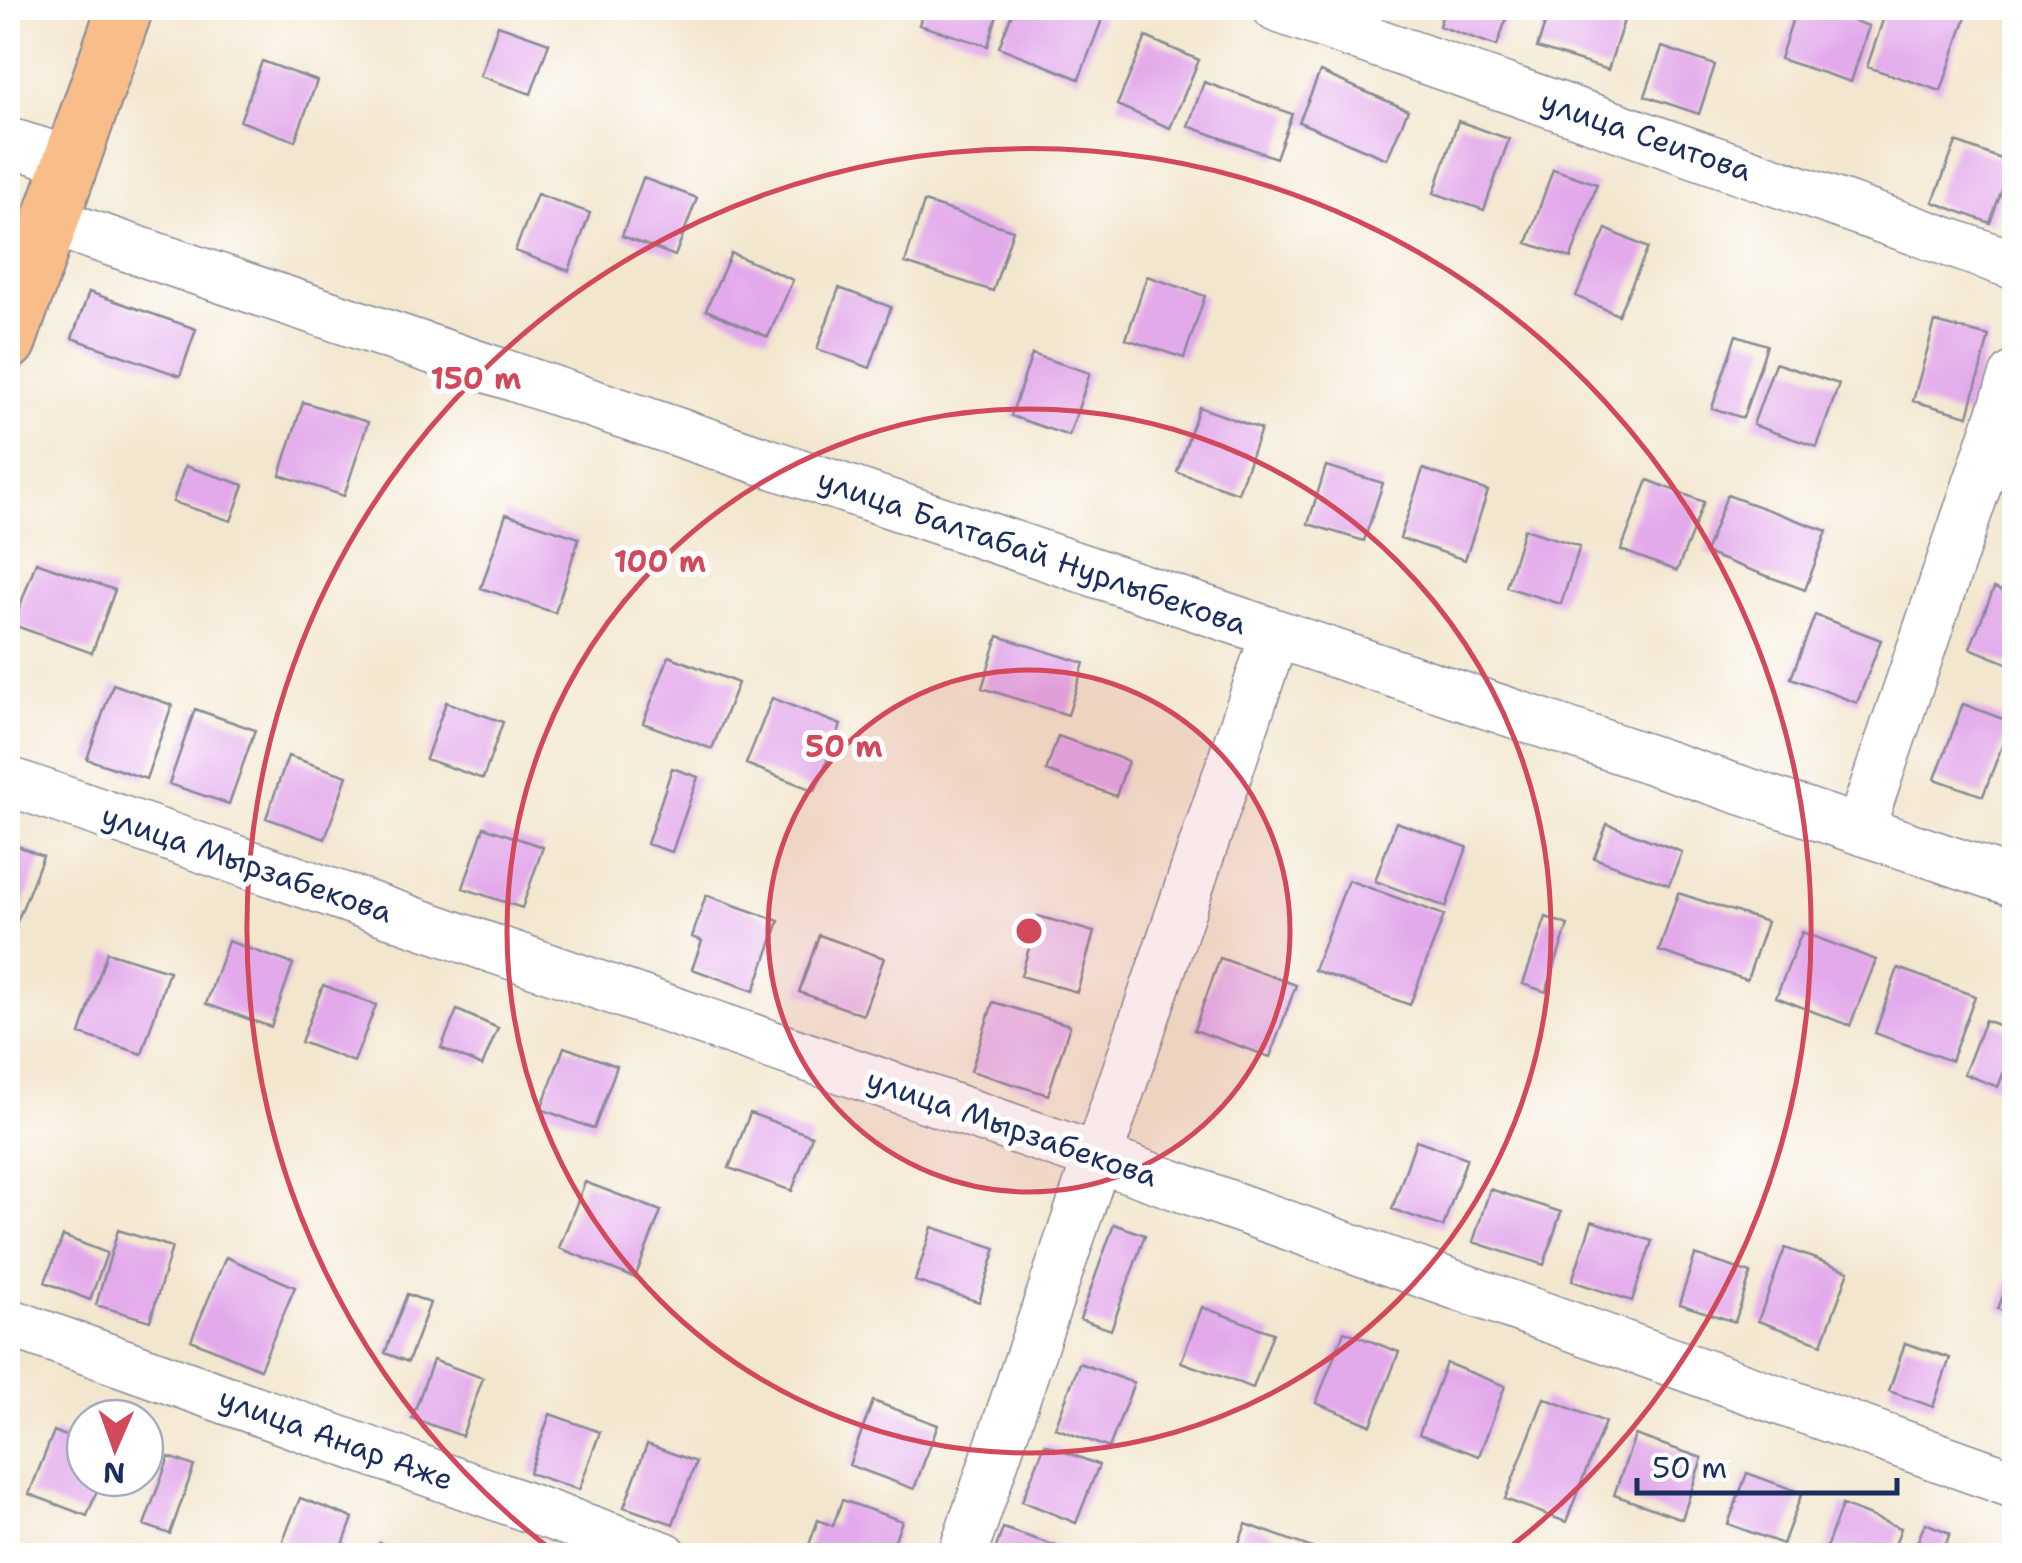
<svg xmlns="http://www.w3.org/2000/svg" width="2022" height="1563" font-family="'Shantell Sans',sans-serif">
	<rect width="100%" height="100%" fill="#fff"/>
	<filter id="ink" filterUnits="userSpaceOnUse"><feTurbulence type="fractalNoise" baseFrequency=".01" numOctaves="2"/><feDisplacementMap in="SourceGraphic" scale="20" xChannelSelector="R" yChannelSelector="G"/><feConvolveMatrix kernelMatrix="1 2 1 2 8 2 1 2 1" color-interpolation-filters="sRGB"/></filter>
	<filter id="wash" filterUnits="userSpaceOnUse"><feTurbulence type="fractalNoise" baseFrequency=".0048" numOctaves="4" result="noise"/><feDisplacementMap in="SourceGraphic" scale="40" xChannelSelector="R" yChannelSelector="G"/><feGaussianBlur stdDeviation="2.25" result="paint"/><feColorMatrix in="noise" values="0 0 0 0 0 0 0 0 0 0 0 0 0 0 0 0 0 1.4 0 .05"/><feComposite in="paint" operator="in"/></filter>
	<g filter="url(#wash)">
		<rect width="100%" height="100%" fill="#f3e6ce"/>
		<g id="blocks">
			<path fill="#e3aaeb" d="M924,8h75l-11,38 -69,-21z
				M1014,8h64l25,9 -24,62 -80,-32z
				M1445,8h65l-13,38 -58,-20z
				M1550,8h55l21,6 -18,56 -71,-22z
				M1796,8h17l56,18 -18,56 -71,-23z
				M1887,8h82l-28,83 -74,-24z
				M498,25l51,18 -18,51 -51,-18z
				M1146,37l53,23 -29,68 -53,-23z
				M1662,47l53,18 -16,49 -54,-18z
				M262,61l55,20 -22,60 -55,-20z
				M1320,72l88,38 -21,49 -88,-37z
				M1204,82l88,32 -16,44 -88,-32z
				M1458,121l51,18 -25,71 -50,-17z
				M1956,142l56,21 -22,60 -57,-21z
				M1553,169l44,15 -26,74 -44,-15z
				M643,178l54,20 -22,58 -53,-20z
				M537,194l53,19 -21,58 -54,-20z
				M924,202l89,28 -20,61 -88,-28z
				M1606,229l42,19 -30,67 -42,-19z
				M731,253l62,27 -25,57 -62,-27z
				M1147,276l58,20 -21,62 -58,-19z
				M839,288l52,19 -21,61 -53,-19z
				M89,292l107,37 -16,47 -108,-38z
				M1935,322l54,14 -21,80 -55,-15z
				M1736,335l31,10 -24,73 -31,-10z
				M1032,354l58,19 -21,63 -58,-20z
				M1775,363l64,21 -22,63 -64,-22z
				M303,402l65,20 -24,74 -64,-21z
				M1199,407l62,22 -23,64 -61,-21z
				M185,466l59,19 -13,36 -58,-19z
				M1326,466l57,17 -19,58 -56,-17z
				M1423,469l65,22 -23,69 -65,-22z
				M1648,480l56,22 -27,69 -56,-21z
				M1727,495l100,36 -22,59 -100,-37z
				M506,514l73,24 -24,75 -74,-25z
				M1524,529l56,17 -19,58 -55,-17z
				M36,562l79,28 -23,63 -79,-28z
				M1994,588l20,8v70l-44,-18z
				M1815,615l66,25 -24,63 -66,-25z
				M998,636l86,27 -16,52 -86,-27z
				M669,656l69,27 -26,66 -69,-26z
				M113,684l59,21 -26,74 -59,-20z
				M772,698l69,27 -26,66 -69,-27z
				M446,702l57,20 -20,57 -57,-20z
				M1963,704l48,18 -28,74 -48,-17z
				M195,709l60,21 -26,74 -60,-20z
				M1058,736l70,25 -12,35 -70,-25z
				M288,756l59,20 -22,63 -59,-21z
				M672,768l26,9 -26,75 -25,-8z
				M1396,822l71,25 -21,60 -71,-26z
				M1607,824l75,28 -13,33 -75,-27z
				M484,827l59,20 -21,61 -59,-20z
				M8,842l35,14 -26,66 -9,-4z
				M1348,880l96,35 -34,90 -96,-35z
				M1678,893l89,29 -20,58 -88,-29z
				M706,895l73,26 -25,70 -62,-22 10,-28 -10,-4z
				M1038,916l56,16 -17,60 -56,-16z
				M1546,917l22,8 -22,67 -23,-8z
				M1802,932l74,28 -26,66 -74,-29z
				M819,935l65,23 -21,57 -64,-23z
				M228,941l65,23 -22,63 -65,-23z
				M107,952l62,19 -27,83 -62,-20z
				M1220,958l76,27 -26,72 -76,-27z
				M1898,968l77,28 -24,65 -76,-28z
				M323,985l53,20 -22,57 -53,-20z
				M993,1002l77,23 -22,70 -77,-24z
				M457,1010l41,18 -16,38 -41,-18z
				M1985,1020l29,11v15l-16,41 -34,-13z
				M564,1047l53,19 -23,63 -53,-20z
				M750,1113l62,23 -20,55 -63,-23z
				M1416,1140l51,18 -24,69 -51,-18z
				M585,1182l76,29 -26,67 -76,-30z
				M1490,1189l71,23 -17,53 -71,-23z
				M1592,1221l60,20 -20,60 -60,-20z
				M1114,1224l31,11 -34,95 -31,-11z
				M932,1227l64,21 -17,54 -64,-21z
				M118,1230l54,17 -22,74 -54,-16z
				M63,1236l44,17 -17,47 -45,-18z
				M1785,1248l64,23 -27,73 -64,-23z
				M1695,1255l56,18 -16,49 -56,-18z
				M226,1257l69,30 -35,82 -69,-29z
				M2014,1266v49l-16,-6z
				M407,1294l23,9 -22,59 -23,-9z
				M1202,1307l71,26 -20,55 -72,-26z
				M1344,1331l55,21 -28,73 -55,-22z
				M1905,1343l45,15 -17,49 -44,-16z
				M433,1360l50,18 -21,58 -50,-18z
				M1079,1363l55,20 -25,65 -54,-20z
				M1446,1363l59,23 -26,70 -60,-22z
				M1544,1398l61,24 -39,100 -61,-23z
				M873,1401l65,24 -24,64 -65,-24z
				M550,1414l50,18 -21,58 -50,-17z
				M54,1431l31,13v34h17l-15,38 -58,-22z
				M1635,1435l67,23 -20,61 -68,-24z
				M647,1444l49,18 -23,62 -49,-17z
				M1045,1444l54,21 -23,58 -54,-22z
				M169,1457l25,9 -24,68 -26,-9z
				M1747,1473l55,20 -19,51 -55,-20z
				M300,1498l53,20 -14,38h-62z
				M842,1500l60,21 -13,35h-84l13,-36 15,6z
				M1842,1505l59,23 -10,28h-68z
				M1925,1523l25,10 -9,23h-29z
				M1246,1524l66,24 -3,8h-75z
				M1003,1528l65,22 -2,6h-73z
				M379,1543l36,12v1h-41z"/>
		</g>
	</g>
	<g filter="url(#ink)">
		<use href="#blocks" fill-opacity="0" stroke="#878a96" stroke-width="2.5"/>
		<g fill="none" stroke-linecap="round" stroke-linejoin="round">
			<defs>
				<path id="minor" d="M1277,8l737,257
					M8,142l63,19
					M50,221l1964,661
					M8,781l1088,376 918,327
					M1860,829l154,-453
					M8,1322l656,234
					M962,1556l313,-922"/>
				<path id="major" d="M8,342l117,-334"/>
			</defs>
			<use href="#minor" stroke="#878a96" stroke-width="51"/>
			<use href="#major" stroke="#878a96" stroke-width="59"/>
			<use href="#minor" stroke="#fff" stroke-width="48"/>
			<use href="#major" stroke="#f8bd89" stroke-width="55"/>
		</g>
	</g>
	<circle cx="1029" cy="931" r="261" fill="#d1495b" fill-opacity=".12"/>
	<g fill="none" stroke="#d1495b" stroke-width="5">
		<circle cx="1029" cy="931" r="261"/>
		<circle cx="1029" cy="931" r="522"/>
		<path d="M553 1551A782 782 0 1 1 1505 1551"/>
	</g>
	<g text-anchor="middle" stroke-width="10" stroke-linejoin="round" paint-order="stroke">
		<g font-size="30" fill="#1b2f5e" stroke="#fff">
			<text transform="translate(1646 136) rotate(19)" y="10">улица Сеитова</text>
			<text transform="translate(1032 552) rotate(19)" y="10">улица Балтабай Нурлыбекова</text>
			<text transform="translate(247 864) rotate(19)" y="10">улица Мырзабекова</text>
			<text transform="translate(1012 1128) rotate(19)" y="10">улица Мырзабекова</text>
			<text transform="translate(336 1439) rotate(20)" y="10">улица Анар Аже</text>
		</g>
	</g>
	<circle cx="1029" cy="931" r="15" fill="#d1495b" stroke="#fff" stroke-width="5"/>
	<g font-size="30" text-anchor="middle" font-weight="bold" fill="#d1495b" stroke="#fff" stroke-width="10" stroke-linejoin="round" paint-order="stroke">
		<text x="476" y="389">150 m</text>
		<text x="660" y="572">100 m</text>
		<text x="844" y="757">50 m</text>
	</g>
	<rect width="2022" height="1563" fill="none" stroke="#fff" stroke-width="40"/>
	<g transform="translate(115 1448) rotate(182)"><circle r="48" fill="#ffffff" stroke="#a4acbf" stroke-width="2.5"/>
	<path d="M0-8L18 38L0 25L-18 38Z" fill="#d1495b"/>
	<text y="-15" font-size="28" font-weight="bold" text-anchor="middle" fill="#1b2f5e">N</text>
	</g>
	<path d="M1637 1478v15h260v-15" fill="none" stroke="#1b2f5e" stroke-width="5"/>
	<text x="1652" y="1478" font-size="30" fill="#1b2f5e" stroke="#ffffff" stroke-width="8" paint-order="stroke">50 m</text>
</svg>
